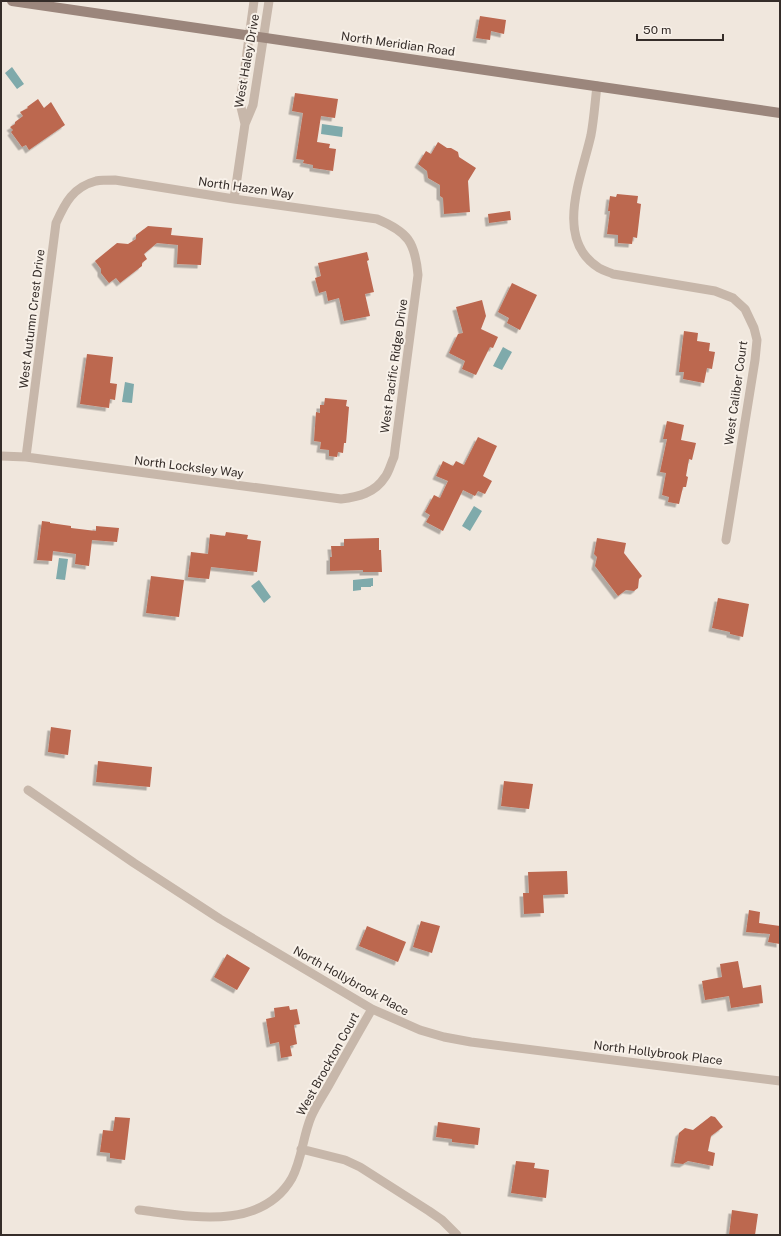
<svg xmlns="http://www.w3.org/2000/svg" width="781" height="1236" font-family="'Public Sans',sans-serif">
	<defs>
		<filter id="shadow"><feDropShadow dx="-3.5" dy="3.5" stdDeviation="0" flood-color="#0004"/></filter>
	</defs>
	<rect width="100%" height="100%" fill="#f0e7dd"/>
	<path fill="#7faaab" d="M12,67l12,17 -7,5 -12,-16z
		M322,124l21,3 -1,10 -21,-3z
		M503,347l9,5 -10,18 -9,-4z
		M125,382l9,2 -2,19 -10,-1z
		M474,506l8,5 -12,20 -8,-5z
		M59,558l9,1 -3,21 -9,-1z
		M373,578v8h-2v1h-10v3l-8,1v-11z
		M259,580l12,17 -7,6 -13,-17z"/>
	<path fill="#bc6750" filter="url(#shadow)" d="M480,16l26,4 -2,14 -13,-3 -1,9 -14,-2z
		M295,93l43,6 -3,19 -14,-2 -4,26 13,2 -1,4 7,1 -3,22 -20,-3v-3l-10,-2 1,-3 -8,-1 7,-46 -11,-2z
		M38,99l6,9 7,-6 14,23 -36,25 -3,-5 -4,2 -11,-15 2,-2 -3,-3 5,-3v-2l8,-6 -3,-4 8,-4 -1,-1z
		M438,142l9,6h4l7,4 1,5 17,11 -8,13 2,31 -26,2 -1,-16 -3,-2v-11l-12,-7 -1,-7 -9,-7 8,-13 5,3z
		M617,194l21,2 -1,7 4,1 -4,34 -4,-1 -1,7 -14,-1v-8l-11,-1 3,-23h-2l2,-15 6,1z
		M510,211l1,9 -22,3 -1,-9z
		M148,226l24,2 -1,7 32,3 -2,27 -24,-1 1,-19 -21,-2 -13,11 3,5 -5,4v3l-22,17 -4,-5 -7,5 -8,-10v-4l-6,-8 22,-18 11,1 8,-5v-4z
		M367,252l2,8 -2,1 7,31 -9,2 5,22 -26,5 -5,-23 -11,3 -2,-10 -7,2 -4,-15 6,-2 -3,-13z
		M512,283l25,12 -17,35 -13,-7 2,-5 -11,-6z
		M482,300l4,16 -5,13 17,8 -5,11 -3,-1 -14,28 -14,-6 3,-8 -16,-8 9,-19 5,-1 -7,-26z
		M684,331l14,2 -1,8 13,2 -1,8 6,1 -3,17 -5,-1 -3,15 -21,-4 1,-7h-5z
		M87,354l26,3 -3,26 7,1 -2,16 -5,-1 -1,9 -29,-4z
		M325,398l22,2 -1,6 3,1 -3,36h-2l-1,10 -5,-1 -1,5 -8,-1v-6l-9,-1 1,-7 -7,-1 2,-29 4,1v-8h4z
		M667,421l17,4 -3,15 15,3 -4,17 -3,-1 -3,17 2,1 -2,10h-3l-4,17 -11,-2 1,-5 -7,-2 4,-22 -6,-1 7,-33h-4z
		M478,437l19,9 -14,30 9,5 -7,13 -7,-3 -3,5 -12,-6 -20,41 -17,-9 4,-7 -5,-3 9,-17 6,3 8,-17 -12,-5 7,-15 10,5 3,-5 8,4z
		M42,521l8,1v1l21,3v2l25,3v-5l23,2 -2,14 -25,-2 -3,26 -14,-2 1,-10 -23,-3 -1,10 -15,-1z
		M226,532l22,3 -1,4 14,2 -4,31 -46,-5 -2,12 -21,-2 3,-25 17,2 2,-20 15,2z
		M379,538v12h2l1,22h-19v-2l-33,1v-14h2l-1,-11h13v-7z
		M597,538l29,5 -2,10 18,23 -3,3 -1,9 -4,3 -8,-1 -8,6 -23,-30 2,-9 -3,-3z
		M151,576l33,4 -5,37 -33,-4z
		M718,598l31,6 -6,33 -13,-3v-2l-18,-4z
		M51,727l20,3 -3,25 -20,-3z
		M98,761l54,6 -2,20 -54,-5z
		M504,781l29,3 -4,25 -28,-3z
		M567,871l1,23 -25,1 1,18 -20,1 -1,-21h6l-1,-21z
		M749,910l11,2 -1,11 21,3v18l-12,-2 2,-8 -24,-2z
		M421,921l19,5 -8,27 -19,-6z
		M367,926l39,16 -8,20 -39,-16z
		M227,954l23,14 -13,22 -23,-13z
		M738,961l5,27 18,-3 2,18 -32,5 -2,-12 -24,4 -3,-19 20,-4 -2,-13z
		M289,1006l1,4 7,-1 3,15 -6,1 3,19 -7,2 2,10 -11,2 -2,-16 -9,2 -4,-25 9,-2 -1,-9z
		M711,1116l4,1 8,10 -12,9 -3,15 7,2 -2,13 -25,-5 -5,3 -9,-1 5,-30 6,-5 8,2z
		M115,1117l15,1 -5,42 -15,-2v-5l-10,-1 3,-22 10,1z
		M438,1122l42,6 -2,17 -26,-3v-3l-16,-2z
		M516,1161l19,2 -1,5 15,2 -3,28 -35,-5z
		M732,1210l26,4 -3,21h-26z"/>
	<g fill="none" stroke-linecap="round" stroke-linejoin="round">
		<path stroke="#c7b7aa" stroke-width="9" d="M254,1l-14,102 5,21 8,-19 16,-104
			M597,86c-2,16 -3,33 -6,49 -9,41 -38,104 8,133 5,3 10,4 14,6l102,17 18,7 12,11 9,19 3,12 -2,20 -29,180
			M234,199l11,-75
			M1,456l25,1 315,42c17,-2 34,-6 44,-22 4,-5 6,-14 9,-20l24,-182c-3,-33 -10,-43 -41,-56l-143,-20 -119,-19c-6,0 -14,0 -19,1 -23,6 -31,22 -40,42l-30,234
			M28,790l106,73 86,56 152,90 48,21 24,7 27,5 309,39
			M301,1149l44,11 15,7 69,44 13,9 15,15
			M139,1210c50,6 122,22 153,-32 10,-19 11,-42 19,-61 5,-12 13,-23 19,-34 14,-25 28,-50 42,-74"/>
		<path stroke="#9b867c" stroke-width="10" d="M12,1l768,112"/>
	</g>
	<g text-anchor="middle" stroke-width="4" stroke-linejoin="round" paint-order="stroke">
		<g font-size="12" fill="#352d29" stroke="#f8f1e9">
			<text transform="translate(398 44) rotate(8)" y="4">North Meridian Road</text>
			<text transform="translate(247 61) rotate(-80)" y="4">West Haley Drive</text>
			<text transform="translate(246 188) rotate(8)" y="4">North Hazen Way</text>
			<text transform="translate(32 319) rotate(-83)" y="4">West Autumn Crest Drive</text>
			<text transform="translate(394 366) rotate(-82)" y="4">West Pacific Ridge Drive</text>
			<text transform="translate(736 393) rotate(-82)" y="4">West Caliber Court</text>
			<text transform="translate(189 467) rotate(7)" y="4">North Locksley Way</text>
			<text transform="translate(351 981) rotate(29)" y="4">North Hollybrook Place</text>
			<text transform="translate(658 1053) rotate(7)" y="4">North Hollybrook Place</text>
			<text transform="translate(328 1064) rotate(-61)" y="4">West Brockton Court</text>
		</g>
	</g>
	<rect width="781" height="1236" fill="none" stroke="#352d29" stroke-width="4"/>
	<path d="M637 34v6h86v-6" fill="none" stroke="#352d29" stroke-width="2"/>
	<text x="643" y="34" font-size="12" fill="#352d29" stroke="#f8f1e9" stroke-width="3" paint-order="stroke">50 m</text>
</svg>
